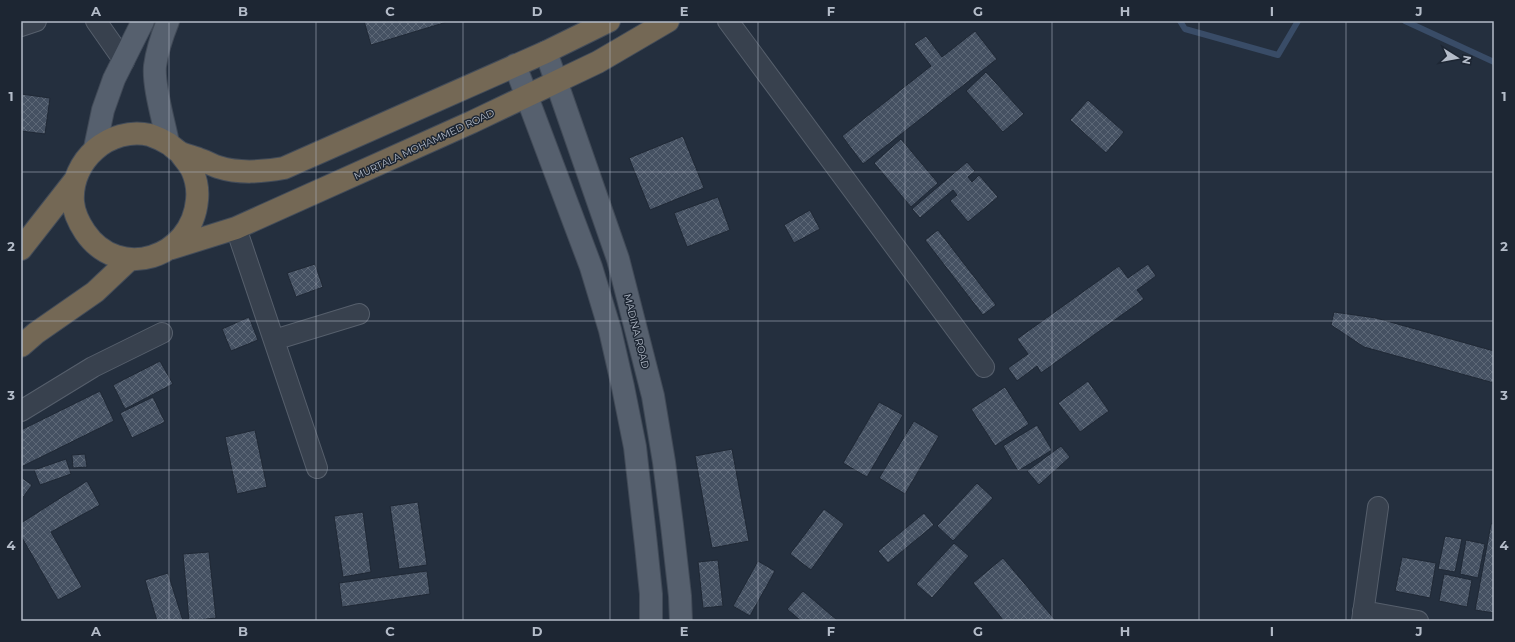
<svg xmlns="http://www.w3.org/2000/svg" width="1515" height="642" font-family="Montserrat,sans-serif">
	<defs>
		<pattern id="building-cross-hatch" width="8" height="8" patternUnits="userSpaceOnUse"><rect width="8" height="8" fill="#455162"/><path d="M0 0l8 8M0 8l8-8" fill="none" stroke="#5d6877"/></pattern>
	</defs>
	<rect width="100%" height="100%" fill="#242f3e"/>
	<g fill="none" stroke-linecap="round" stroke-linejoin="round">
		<path stroke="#394c67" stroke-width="6" d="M1180,21l5,8 93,26 20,-34
			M1405,21l89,41"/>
	</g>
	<path fill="url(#building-cross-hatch)" stroke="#1f2835" d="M364,21h86l-79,24z
		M975,31l22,28 -134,105 -21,-28 89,-70 -17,-22 12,-8 16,21z
		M986,72l38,42 -21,18 -37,-41z
		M21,94l29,4 -5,36 -24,-3z
		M1088,100l36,32 -18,21 -36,-33z
		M683,136l21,52 -54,22 -21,-52z
		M901,139l37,44 -27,24 -37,-44z
		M967,162l8,9 -7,6 4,5 7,-7 19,22 -30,25 -18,-21 7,-6 -4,-5 -33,28 -8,-9z
		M718,197l12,33 -43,17 -13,-34z
		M810,210l10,19 -26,14 -10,-18z
		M938,230l58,75 -13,10 -58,-75z
		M315,264l8,23 -27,10 -9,-24z
		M1148,264l8,12 -19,14 7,9 -103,74 -4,-7 -20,15 -9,-13 20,-14 -11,-15 102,-73 9,12z
		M1334,312l42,6 118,33v32l-130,-36 -33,-22z
		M249,317l9,23 -27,11 -9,-22z
		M160,361l13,23 -48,25 -12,-24z
		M1088,381l21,30 -29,21 -22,-29z
		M1005,387l24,37 -34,22 -24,-37z
		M100,391l14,30 -93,46v-37z
		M153,397l12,25 -33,16 -12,-25z
		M879,402l24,13 -36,62 -24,-14z
		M914,421l25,15 -34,58 -26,-16z
		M1037,425l15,25 -34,21 -15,-25z
		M255,430l12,57 -30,7 -12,-57z
		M1061,446l9,11 -31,28 -12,-14z
		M732,449l17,92 -37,7 -17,-92z
		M85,454l2,13 -14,1 -1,-13z
		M66,459l5,15 -31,11 -6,-15z
		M21,477l11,8 -11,15z
		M87,481l13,24 -49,27 31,55 -24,13 -37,-64v-13z
		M977,483l16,15 -40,43 -16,-15z
		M418,502l9,63 -28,4 -9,-63z
		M824,509l20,15 -33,46 -21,-16z
		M363,512l8,60 -28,5 -9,-61z
		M924,513l10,12 -46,38 -10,-12z
		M1491,524h3v89l-19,-3z
		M1445,536l17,3 -7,33 -17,-3z
		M1466,540l19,4 -7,34 -18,-4z
		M954,543l15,13 -37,42 -16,-14z
		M209,552l7,66 -27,3 -6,-67z
		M1402,557l34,6 -6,35 -35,-7z
		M1003,558l53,63h-52l-31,-38z
		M718,560l5,46 -20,2 -5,-46z
		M758,561l17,10 -25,45 -17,-10z
		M427,571l3,23 -88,13 -3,-24z
		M168,573l15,48h-26l-12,-41z
		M1444,574l28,6 -5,27 -28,-6z
		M803,591l35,30h-37l-14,-12z"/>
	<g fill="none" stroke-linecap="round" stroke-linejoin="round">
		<defs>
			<path id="minor" d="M96,21l28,40
				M728,21l256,346
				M21,26l15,-5
				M236,228l81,240
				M274,340l85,-26
				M21,411l72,-44 69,-34
				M1363,611l55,10
				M1362,621l16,-114"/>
			<path id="major" d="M546,52l72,207 35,137 11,66 8,63 8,71 1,25
				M515,65l76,202 19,63 13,57 12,60 11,98 5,49v27
				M168,143c-4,-21 -15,-57 -13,-77 2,-16 7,-30 13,-45
				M95,148l8,-38 11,-31 29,-58"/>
			<path id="highway" d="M180,153c4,6 9,11 12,17 4,9 6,21 5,30 -5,58 -78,82 -112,32 -6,-9 -11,-19 -12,-30 -3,-42 37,-76 77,-67 6,2 14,6 19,9 4,3 8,7 12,9 7,3 14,4 20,7 6,2 11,5 17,7 22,7 44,5 66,1l262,-116 63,-31
				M172,248l64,-20 236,-106 126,-60 70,-41
				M21,249l54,-69
				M21,346l15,-13 59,-41 35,-33"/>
		</defs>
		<use href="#minor" stroke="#565f6c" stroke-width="22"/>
		<use href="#major" stroke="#414a57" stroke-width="24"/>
		<use href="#highway" stroke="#434c59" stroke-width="24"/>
		<use href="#minor" stroke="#38414e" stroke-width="20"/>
		<use href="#major" stroke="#56606e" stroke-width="22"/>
		<use href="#highway" stroke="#746855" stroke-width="22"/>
	</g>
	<path fill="none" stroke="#b4bcc9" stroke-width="1" stroke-opacity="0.55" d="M169,21v600M316,21v600M463,21v600M610,21v600M758,21v600M905,21v600M1052,21v600M1199,21v600M1346,21v600M21,172h1473M21,321h1473M21,470h1473"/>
	<g text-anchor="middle" stroke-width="3" stroke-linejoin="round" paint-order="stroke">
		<g font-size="10" fill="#b4bcc9" stroke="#1d2633">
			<text transform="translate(424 144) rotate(-25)" y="4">MURTALA MOHAMMED ROAD</text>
			<text transform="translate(637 331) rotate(76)" y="4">MADINA ROAD</text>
		</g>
	</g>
	<rect width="1515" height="642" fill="none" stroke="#1d2633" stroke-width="44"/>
	<g transform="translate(1457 58) rotate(101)" stroke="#1d2633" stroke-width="3" paint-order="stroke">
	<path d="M0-3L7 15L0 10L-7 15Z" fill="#b4bcc9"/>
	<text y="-6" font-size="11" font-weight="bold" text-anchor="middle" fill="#b4bcc9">N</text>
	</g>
	<rect x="22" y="22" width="1471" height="598" fill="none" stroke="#b4bcc9" stroke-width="1.5"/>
	<g font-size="13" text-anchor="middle" font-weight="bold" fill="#b4bcc9">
		<text x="96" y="16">A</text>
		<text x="243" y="16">B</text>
		<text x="390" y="16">C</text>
		<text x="537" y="16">D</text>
		<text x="684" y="16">E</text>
		<text x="831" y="16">F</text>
		<text x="978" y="16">G</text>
		<text x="1125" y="16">H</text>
		<text x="1272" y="16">I</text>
		<text x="1419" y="16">J</text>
		<text x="11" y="101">1</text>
		<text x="1504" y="101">1</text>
		<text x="11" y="251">2</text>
		<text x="1504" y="251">2</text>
		<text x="11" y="400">3</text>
		<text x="1504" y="400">3</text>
		<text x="11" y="550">4</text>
		<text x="1504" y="550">4</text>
		<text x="96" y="636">A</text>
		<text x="243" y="636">B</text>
		<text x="390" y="636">C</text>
		<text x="537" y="636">D</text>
		<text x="684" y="636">E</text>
		<text x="831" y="636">F</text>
		<text x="978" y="636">G</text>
		<text x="1125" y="636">H</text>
		<text x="1272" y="636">I</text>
		<text x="1419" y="636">J</text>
	</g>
</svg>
